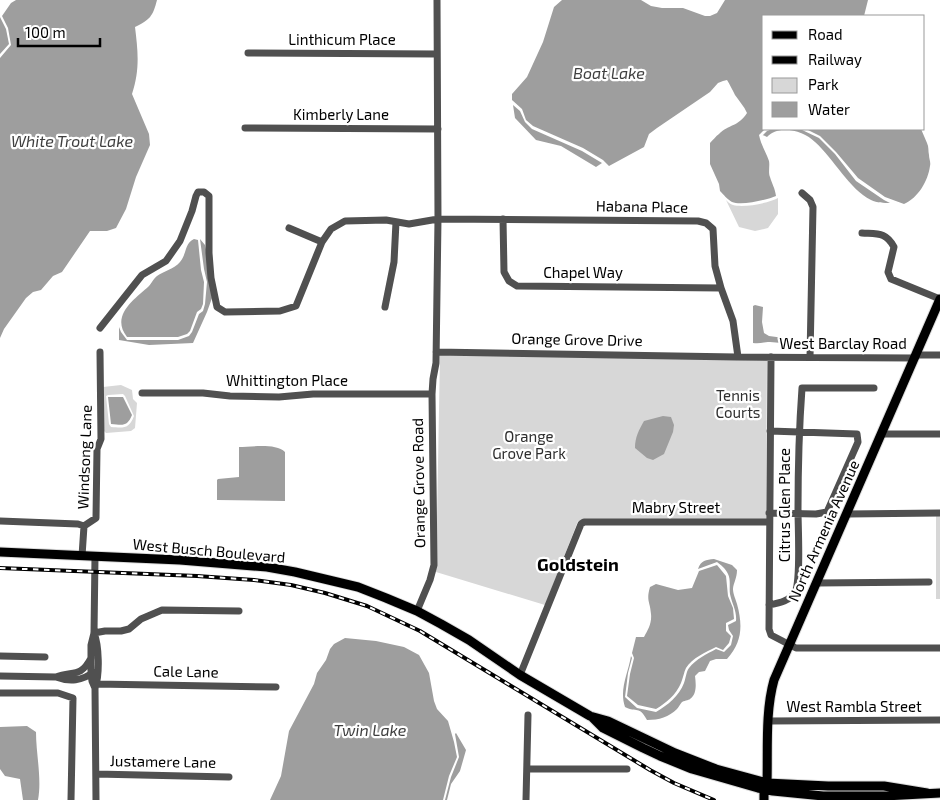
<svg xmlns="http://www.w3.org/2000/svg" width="940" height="800" font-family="'Exo 2',sans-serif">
	<rect width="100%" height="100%" fill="#fff"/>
	<path fill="#d7d7d7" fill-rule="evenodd" d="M778,198v16l-10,14 -13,3 -16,-4 -13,-27c3,3 4,4 7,5 11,3 36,-2 45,-7z
		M440,355l327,5 -1,160 -188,1 -33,84 -109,-33z
		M121,385l11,5 1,9 4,4 -2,25 -4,3 -25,2 -2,-2 -1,-44zM123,394l2,2 9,20c-5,13 -10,12 -23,11l-2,-3 -3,-28 2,-1z
		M936,513h4v86h-4z"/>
	<path fill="#9e9e9e" d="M16,0h141c-4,16 -7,20 -22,27 3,24 5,43 -3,67l17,40 1,11 -14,32 -10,32 -10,19 -9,3h-17l-28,41 -9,4 -12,14 -8,2 -7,6 -22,31 -4,9v-280l11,-13 -3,-17 -6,-12 9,-13z
		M562,0h79l10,6 11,2h21l22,8h5l7,-3 8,-13h143l-4,16h-100v113h1l-6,6c2,10 7,17 10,26 1,5 -1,11 1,16 2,7 5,11 6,19 -9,4 -35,10 -44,6 -4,-2 -9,-8 -12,-11l-1,-7 -9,-20v-21c3,-3 6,-7 9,-9 10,-10 19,-7 28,-21 -3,-7 -8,-12 -12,-18 -3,-6 -5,-10 -8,-15l-4,1 -5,2 -8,9 -53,36 -8,6 -5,13 -35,19 -6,-6 -20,-12 -50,-22 -7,-6 -4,-11 -10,-9v-6l15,-17 16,-35 11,-35z
		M0,17l6,12 3,15 -9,10z
		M513,105l7,6 5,11 7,7 50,22 20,12 -6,4 -35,-21 -25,-6 -21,-22z
		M773,129h27l19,9 16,16 21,27 28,19 6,3c-6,0 -13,0 -19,-3 -22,-11 -37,-41 -56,-58 -12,-12 -36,-18 -48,-5l-4,-2 -1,1 5,-5z
		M806,129h115c2,5 4,9 6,14 2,4 1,8 2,12 0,4 2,7 1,11 -2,15 -12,32 -26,38l-19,-7 -27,-19 -22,-26 -16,-16z
		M194,239l4,1 3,30 3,12 -1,22 -2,5 -4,3 -7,19 -3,3 -9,3h-51c-17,-22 8,-38 22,-51 3,-3 4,-7 8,-10 7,-5 17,-7 23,-14 7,-8 4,-18 14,-23z
		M200,239l5,6 3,13 4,40 -5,14 -14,31 -44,2 -30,-5v-13l2,5 6,8h51l11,-4 3,-4 7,-18 4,-3 2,-7 2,-22 -3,-13z
		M755,305l8,2 -1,15 2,11 5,3 15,2 3,4c-6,2 -11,0 -17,0 -6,0 -10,2 -17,1v-37z
		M108,397h15l9,18c-5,12 -9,10 -21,9z
		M663,416l8,1 3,8 -1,7 -9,22 -11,6 -6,-2 -12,-10c0,-11 4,-18 9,-27z
		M239,447c12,0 37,-4 46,5v49l-68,-1v-20l1,-1 21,-2z
		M714,559l18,6 5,5c0,8 -4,14 -4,19 0,5 3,11 4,15 6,22 5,38 -10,55h-11l-6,2 -5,10 -6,1 -4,4c1,8 2,18 -5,23 -1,1 -7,2 -8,3 -2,2 -3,5 -5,7 -8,8 -18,11 -30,11 -8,-15 -10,-7 -22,-13 -6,-18 3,-33 6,-51l1,2 -4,15 -3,24 12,11 19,4c12,-7 23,-16 28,-29 2,-5 2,-11 5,-15 7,-9 18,-14 27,-19l8,3 7,-7 2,-9 -4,-6 -1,-5 8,-4c1,-10 -4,-17 -6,-27 -1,-6 1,-14 -2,-20 -2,-5 -7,-9 -11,-12l-19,7c3,-9 8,-9 16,-10z
		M717,565l9,11 2,20 5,12 1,11 -8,4v8l5,5 -2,7 -6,7 -7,-3c-10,5 -24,11 -30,21 -2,4 -3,10 -5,15 -5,12 -15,20 -25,26l-18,-4 -11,-9 3,-22 4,-16 -2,-5 4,-16h8c4,-7 8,-14 7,-23 -1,-13 -5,-13 -1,-27l6,-3 22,6 14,-2 7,-17z
		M345,638l31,3 28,6 15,8 10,18 5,28 3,8 11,12 6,21 3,15 -8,19 -6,24h-173l11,-24 8,-45 25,-47 3,-11 9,-13 4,-11 4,-5z
		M27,726l9,6c0,22 6,47 2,68h-15l-3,-21 -15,-3 -5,-7v-42z
		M456,733l10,17 -6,21 -9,13 -4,16h-2l6,-23 8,-20 -4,-23z"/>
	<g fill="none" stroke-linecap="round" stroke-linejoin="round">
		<defs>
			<path id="major" d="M0,552l180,8 87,7 28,5 63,15 28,11 31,13 24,13 28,16 51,35 70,41 18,5 67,32 41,16 51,14 61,3h56l43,7
				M592,717l11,11 40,20 17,8 32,13 66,19 15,3 50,5h62l55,-3
				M764,800v-11l3,-6c1,-33 -2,-71 7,-103l166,-381"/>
		</defs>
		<use href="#major" stroke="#dbdbdb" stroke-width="11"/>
		<path stroke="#505050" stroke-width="7" d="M248,53l189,1
			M245,128l193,1
			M802,193l8,7 3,7 -3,150
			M503,219l1,53 5,9 8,5 204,2
			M289,228l33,14
			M862,233c16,1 24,-1 32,14l-6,25 3,7 49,20
			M385,307l9,-45 2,-40
			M100,328l42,-53 24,-14 14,-20 12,-30 4,-15 2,-4h6l5,4v57l2,25 6,29 8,5 55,-1 16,-5 26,-64 9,-13 14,-8 41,-1 23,4 29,-5 260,2 8,2 7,6 2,37 6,22 12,33 5,36
			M436,352l300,5 179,1
			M916,355h24
			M771,357l-2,272 2,6 25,13h144
			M142,393h61l27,3 49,1 34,-3h119
			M882,434h58
			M769,513l47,1 11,-2 31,-70 -1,-8 -87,-3
			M847,514l93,-1
			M0,521l78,3 6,2
			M84,526l12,-8 1,-69 4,-10 -1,-87
			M82,556l2,-30
			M817,583l112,-1
			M769,605c10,-2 21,-4 26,-13 6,-11 3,-66 3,-81 0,-41 1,-82 4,-123h72
			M417,611l13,-31 4,-15 -2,-171 1,-15 3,-16 2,-144 -1,-219
			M94,633c5,12 6,42 1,55l1,112
			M94,633l11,-2h16l8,-2 12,-10 21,-9 77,1
			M0,656l45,1
			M520,675l61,-151 3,-2h185
			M0,676l56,1c16,-7 24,2 35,-19
			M56,677c13,5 27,4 37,-5
			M96,684l180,3
			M95,688l-3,-7 -1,-7v-29l3,-12 1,-76
			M0,693h58l15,5 -2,102
			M769,721l171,-1
			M527,769h100
			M96,774l133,3
			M526,800l2,-85"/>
		<use href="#major" stroke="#000" stroke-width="9"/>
		<defs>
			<path id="rail" d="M0,568l197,8 57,4 37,5 34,8 42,13 53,25 230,139 24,13 40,17"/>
		</defs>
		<use href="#rail" stroke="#000" stroke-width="4"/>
		<use href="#rail" stroke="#fff" stroke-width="2" stroke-dasharray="5.5" stroke-linecap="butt"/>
	</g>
	<g text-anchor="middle" stroke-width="4.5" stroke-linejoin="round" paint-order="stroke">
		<g font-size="15" fill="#000" stroke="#fff">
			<text x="342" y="45">Linthicum Place</text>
			<text x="341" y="120">Kimberly Lane</text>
			<text transform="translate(642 207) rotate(1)" y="5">Habana Place</text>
			<text x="583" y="278">Chapel Way</text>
			<text transform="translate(577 340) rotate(1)" y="5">Orange Grove Drive</text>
			<text x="843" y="349">West Barclay Road</text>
			<text x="287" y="386">Whittington Place</text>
			<text transform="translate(85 457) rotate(-88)" y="5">Windsong Lane</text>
			<text transform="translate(419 483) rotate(-91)" y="5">Orange Grove Road</text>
			<text transform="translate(785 505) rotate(-90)" y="5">Citrus Glen Place</text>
			<text x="676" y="513">Mabry Street</text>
			<text transform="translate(824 531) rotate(-66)" y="5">North Armenia Avenue</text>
			<text transform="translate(209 551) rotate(5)" y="5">West Busch Boulevard</text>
			<text transform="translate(186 672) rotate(1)" y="5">Cale Lane</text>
			<text x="854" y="712">West Rambla Street</text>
			<text transform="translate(163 762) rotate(1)" y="5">Justamere Lane</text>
		</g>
		<g font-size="15" fill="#2e2e2e" stroke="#fff">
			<text x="738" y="401">Tennis<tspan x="738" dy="17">Courts</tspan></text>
			<text x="529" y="442">Orange<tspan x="529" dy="17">Grove Park</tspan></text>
		</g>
		<g font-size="16" font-style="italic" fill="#3f3f3f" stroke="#fff">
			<text x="609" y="79">Boat Lake</text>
			<text x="72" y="147">White Trout Lake</text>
			<text x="370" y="736">Twin Lake</text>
		</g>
		<g font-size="18" font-weight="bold" fill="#000" stroke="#fff">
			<text x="578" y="571">Goldstein</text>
		</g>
	</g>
	<rect x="762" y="15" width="162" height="115" fill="#ffffff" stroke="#999999"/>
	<rect x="772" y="31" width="25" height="8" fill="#000000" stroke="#999999"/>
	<text x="808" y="40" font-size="15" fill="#000000">Road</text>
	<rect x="772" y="56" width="25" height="8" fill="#000000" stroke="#999999"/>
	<text x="808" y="65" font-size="15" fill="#000000">Railway</text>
	<rect x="772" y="78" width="25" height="15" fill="#d7d7d7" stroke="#999999"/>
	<text x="808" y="90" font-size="15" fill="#000000">Park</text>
	<rect x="772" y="102" width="25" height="15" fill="#9e9e9e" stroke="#999999"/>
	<text x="808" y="115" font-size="15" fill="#000000">Water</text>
	<path d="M18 38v8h82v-8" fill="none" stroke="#000000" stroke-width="2.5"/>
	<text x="25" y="38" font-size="15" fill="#000000" stroke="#ffffff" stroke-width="4" paint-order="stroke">100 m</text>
</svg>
